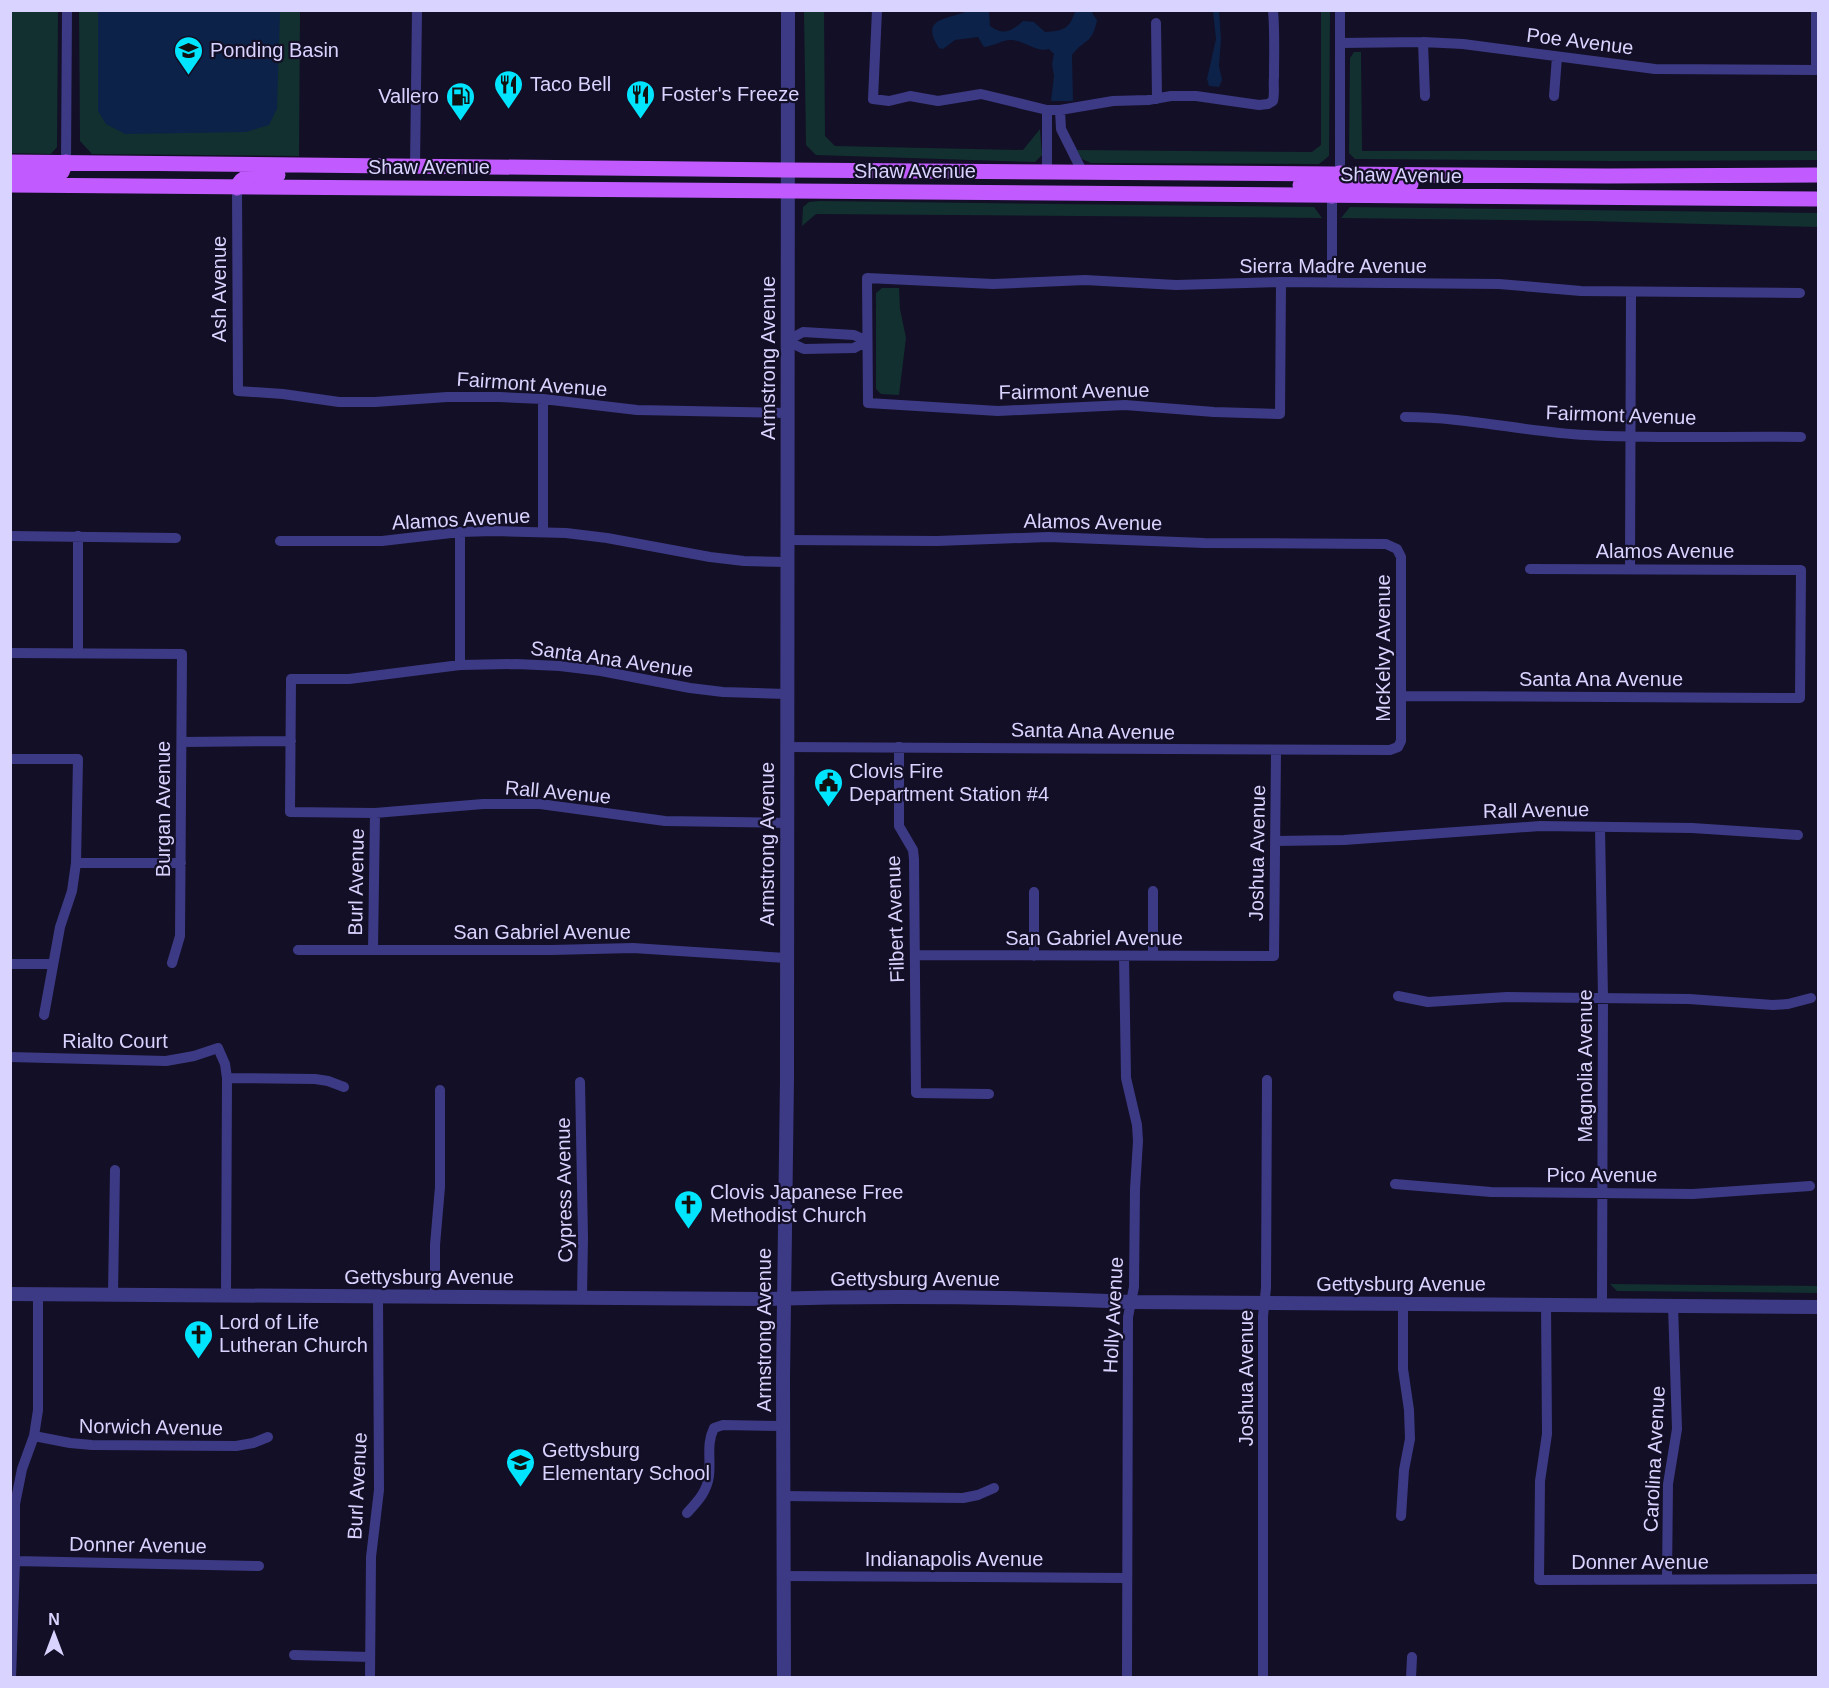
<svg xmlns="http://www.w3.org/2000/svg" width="1829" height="1688" font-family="Arial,sans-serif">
	<rect width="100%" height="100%" fill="#130f26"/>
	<path fill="#12302f" d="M11,10l47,1 -1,136 -6,7 -40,-1z
		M79,11h221l-1,145 -207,-2 -12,-13z
		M804,11h20l1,125 10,10 188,4 17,-21 2,26 -7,7 -219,-7 -10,-10z
		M1321,11h9l-1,145 -10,8 -228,-1 -9,-4 -5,-9 235,2 9,-7z
		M1354,52h7l1,99h456v9l-206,1 -257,-2 -6,-6 1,-95z
		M819,201l495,6 8,11 -506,-4 -14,12 1,-19 6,-5z
		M1350,207l468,6v14l-231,-6 -246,-3z
		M882,288h17l1,21 6,29 -7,57 -18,-1 -5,-5v-96z
		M1610,1284l208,2v7l-201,-2z"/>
	<path fill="#0c2248" d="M970,10l19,1 1,15c14,10 22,5 33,-5l11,1 11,10c18,-1 25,-3 30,-21h19l-2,2 5,7c-5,25 -12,18 -25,35l1,46h-22l3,-25 -2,-12 2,-10 -5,-5c-12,3 -20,-5 -32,-8 -12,-4 -21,5 -33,6l-6,-10 -23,3 -12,9 -4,-1c-21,-32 11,-28 31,-38z
		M98,11h182l-3,98 -8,16 -23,7 -121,2 -19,-10 -8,-13z
		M1213,11h6l2,28 -2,27 3,14 -3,7 -10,-1 -2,-7 9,-40z"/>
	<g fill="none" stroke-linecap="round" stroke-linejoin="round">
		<path stroke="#3d3a85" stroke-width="10" d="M877,10l-4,89 16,2 21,-5 28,5 43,-7 66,16h13l53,-9 35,-1 23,-4h25l63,9 9,-1 5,-3c2,-9 0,-16 1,-24 0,-23 1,-44 -1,-67
			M1340,10v163
			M1156,23l1,76
			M1423,42l2,54
			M1340,43l83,-1 40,2 192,25 161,1v-60
			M1554,96l3,-39
			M1060,110l1,19 21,42
			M66,162l1,-152
			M415,167l2,-157
			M1047,171v-61
			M237,188l1,203 45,3 56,8h36l72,-5h52l44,2 94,11 151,3
			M1332,196v86
			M1281,282l-1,132 -66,-2 -89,-7 -127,6 -130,-8 -1,-125 126,6 92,-4 91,5 105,-3 218,2 82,7 219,2
			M787,341l16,-9 51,3 13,6
			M787,341l17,8 50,-1 13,-7
			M1405,417c63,0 120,15 181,18 72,4 144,1 215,2
			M543,532v-133
			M10,536l166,2
			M280,541h102l78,-9 34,-1 72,2 41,5 103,19 34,4 42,1
			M1630,569l1,-277
			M10,653l172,1 -2,282 -8,27
			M78,653v-117
			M460,665v-133
			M786,694l-63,-2 -33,-4 -89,-17 -41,-5 -44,-2 -56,1 -111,14h-58l-1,133 85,1 108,-9h57l125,17 122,2
			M1402,696l398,2 1,-128 -271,-1
			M182,742l109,-1
			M786,747l604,3 8,-3 3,-6v-184l-4,-8 -11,-5 -182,-1 -156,-6 -111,4 -150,-1
			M899,747v79l14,24 1,9 2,234 73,1
			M10,759h68l-2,104 -4,28 -12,36 -16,88
			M1600,827l3,171 -1,307
			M1275,841l69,-1 196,-14 152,2 106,7
			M76,863h105
			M1153,891v65
			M1034,892v64
			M298,950h253l82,-2 153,10
			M373,950l2,-137
			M915,955l359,1 2,-205
			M1124,956l2,122 11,47 1,16 -3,48 -1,98 -6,30 -1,361
			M10,964h43
			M1398,996l30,6 79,-5 182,2 84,6 15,-1 23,-6
			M10,1057l156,4 28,-5 24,-8 7,16 2,14 -1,217
			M227,1078l88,1 13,2 16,6
			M580,1082l3,156 -1,59
			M1395,1184l96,8 202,2 117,-8
			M113,1294l2,-124
			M435,1297v-52l5,-58v-97
			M1546,1304l1,130 -7,47 -1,99 279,-1
			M34,1436l36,7 22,2 144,1 17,-3 15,-6
			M783,1496l180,2 15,-3 16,-7
			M687,1513c10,-11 20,-21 22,-37 2,-17 -3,-32 5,-48l9,-3 60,1
			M1401,1516l3,-46 6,-31 -1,-29 -6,-41v-66
			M15,1561l244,5
			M783,1576l342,2
			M1667,1579l1,-95 9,-55 -4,-124
			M294,1655l76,2
			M11,1678l4,-117v-57l7,-35 12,-33 4,-26v-116
			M370,1678l1,-121 8,-67 -1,-194
			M1263,1678v-362l3,-28 1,-208
			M1411,1678l1,-21"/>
		<path stroke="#3d3a85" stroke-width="14" d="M10,1294l756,5c121,-4 243,-2 365,3l687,5
			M784,1678l-1,-300 4,-299 1,-1069"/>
		<path stroke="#c25bff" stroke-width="15" d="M10,162l778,8 820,6 210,-1
			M10,173l47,1 5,-2 4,-10
			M10,185l1808,14
			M1300,185h26l13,-6 1,-6
			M237,188c5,-17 26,-13 41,-13
			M1332,196c14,-18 57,-12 79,-12"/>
	</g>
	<defs>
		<symbol id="school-pin" viewBox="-11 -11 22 30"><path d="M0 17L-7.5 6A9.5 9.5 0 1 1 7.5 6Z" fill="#00e5ff" stroke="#130f26"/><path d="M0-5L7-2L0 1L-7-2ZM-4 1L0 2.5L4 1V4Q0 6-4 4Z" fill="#111"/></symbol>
		<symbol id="restaurant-pin" viewBox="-11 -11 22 30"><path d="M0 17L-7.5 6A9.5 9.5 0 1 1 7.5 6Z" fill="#00e5ff" stroke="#130f26"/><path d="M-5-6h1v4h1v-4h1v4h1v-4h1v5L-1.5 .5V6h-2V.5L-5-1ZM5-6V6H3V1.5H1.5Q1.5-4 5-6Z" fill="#111"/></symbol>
		<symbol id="fuel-pin" viewBox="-11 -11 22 30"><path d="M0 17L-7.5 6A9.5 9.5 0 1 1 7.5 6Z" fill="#00e5ff" stroke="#130f26"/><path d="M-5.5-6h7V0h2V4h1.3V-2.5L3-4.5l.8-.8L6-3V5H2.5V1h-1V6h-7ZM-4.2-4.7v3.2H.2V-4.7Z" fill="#111"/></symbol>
		<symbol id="civic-pin" viewBox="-11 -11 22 30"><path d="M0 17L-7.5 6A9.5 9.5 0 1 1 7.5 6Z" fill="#00e5ff" stroke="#130f26"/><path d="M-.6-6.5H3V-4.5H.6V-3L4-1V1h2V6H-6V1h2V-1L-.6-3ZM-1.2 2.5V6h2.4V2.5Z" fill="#111"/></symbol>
		<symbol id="church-pin" viewBox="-11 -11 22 30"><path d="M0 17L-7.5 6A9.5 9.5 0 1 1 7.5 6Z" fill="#00e5ff" stroke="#130f26"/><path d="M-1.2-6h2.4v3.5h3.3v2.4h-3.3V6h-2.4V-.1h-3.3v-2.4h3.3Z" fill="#111"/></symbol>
	</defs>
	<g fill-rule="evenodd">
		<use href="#school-pin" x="172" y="34" width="33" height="45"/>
		<use href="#restaurant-pin" x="492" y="68" width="33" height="45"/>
		<use href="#restaurant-pin" x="624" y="78" width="33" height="45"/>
		<use href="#fuel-pin" x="444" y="80" width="33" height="45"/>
		<use href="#civic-pin" x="812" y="766" width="33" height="45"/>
		<use href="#church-pin" x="672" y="1188" width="33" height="45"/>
		<use href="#church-pin" x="182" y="1318" width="33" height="45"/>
		<use href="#school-pin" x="504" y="1446" width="33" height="45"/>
	</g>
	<g text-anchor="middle" stroke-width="4.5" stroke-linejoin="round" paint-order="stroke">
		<g font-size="20" fill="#d9d4ff" stroke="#130f26">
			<text transform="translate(1580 41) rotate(7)" y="7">Poe Avenue</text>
			<text x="429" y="174">Shaw Avenue</text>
			<text x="915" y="178">Shaw Avenue</text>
			<text transform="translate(1401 175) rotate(1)" y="7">Shaw Avenue</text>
			<text x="1333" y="273">Sierra Madre Avenue</text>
			<text transform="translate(219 289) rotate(-90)" y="7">Ash Avenue</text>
			<text transform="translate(768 358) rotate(-90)" y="7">Armstrong Avenue</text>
			<text transform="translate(532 384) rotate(4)" y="7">Fairmont Avenue</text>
			<text transform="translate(1074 391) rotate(-1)" y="7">Fairmont Avenue</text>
			<text transform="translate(1621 415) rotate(2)" y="7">Fairmont Avenue</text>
			<text transform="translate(461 519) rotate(-3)" y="7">Alamos Avenue</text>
			<text transform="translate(1093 522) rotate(1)" y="7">Alamos Avenue</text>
			<text x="1665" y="558">Alamos Avenue</text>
			<text transform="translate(1383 648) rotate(-90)" y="7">McKelvy Avenue</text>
			<text transform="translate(612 659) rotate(8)" y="7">Santa Ana Avenue</text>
			<text x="1601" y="686">Santa Ana Avenue</text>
			<text transform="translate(1093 731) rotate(1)" y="7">Santa Ana Avenue</text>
			<text transform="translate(558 792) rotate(5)" y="7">Rall Avenue</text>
			<text transform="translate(163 809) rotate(-90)" y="7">Burgan Avenue</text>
			<text transform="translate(1536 810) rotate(-1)" y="7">Rall Avenue</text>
			<text transform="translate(767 844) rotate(-90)" y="7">Armstrong Avenue</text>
			<text transform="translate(1257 853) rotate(-89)" y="7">Joshua Avenue</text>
			<text transform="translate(356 882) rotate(-89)" y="7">Burl Avenue</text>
			<text transform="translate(895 919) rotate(-92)" y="7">Filbert Avenue</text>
			<text x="542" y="939">San Gabriel Avenue</text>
			<text x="1094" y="945">San Gabriel Avenue</text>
			<text x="115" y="1048">Rialto Court</text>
			<text transform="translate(1585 1066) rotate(-90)" y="7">Magnolia Avenue</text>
			<text x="1602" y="1182">Pico Avenue</text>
			<text transform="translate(564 1190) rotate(-91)" y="7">Cypress Avenue</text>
			<text x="429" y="1284">Gettysburg Avenue</text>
			<text x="915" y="1286">Gettysburg Avenue</text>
			<text x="1401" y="1291">Gettysburg Avenue</text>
			<text transform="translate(1113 1315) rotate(-87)" y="7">Holly Avenue</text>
			<text transform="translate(764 1330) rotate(-90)" y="7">Armstrong Avenue</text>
			<text transform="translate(1246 1378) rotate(-90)" y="7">Joshua Avenue</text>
			<text transform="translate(151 1427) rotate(1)" y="7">Norwich Avenue</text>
			<text transform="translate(1654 1459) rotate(-87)" y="7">Carolina Avenue</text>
			<text transform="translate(357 1486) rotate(-87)" y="7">Burl Avenue</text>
			<text transform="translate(138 1545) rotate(1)" y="7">Donner Avenue</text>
			<text x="954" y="1566">Indianapolis Avenue</text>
			<text x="1640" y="1569">Donner Avenue</text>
		</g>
		<g font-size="20" fill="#d9d4ff" stroke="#130f26" text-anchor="start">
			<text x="210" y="57">Ponding Basin</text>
			<text x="530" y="91">Taco Bell</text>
			<text x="661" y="101">Foster's Freeze</text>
			<text x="439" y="103" text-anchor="end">Vallero</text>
			<text x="849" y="778">Clovis Fire<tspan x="849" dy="23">Department Station #4</tspan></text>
			<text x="710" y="1199">Clovis Japanese Free<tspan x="710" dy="23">Methodist Church</tspan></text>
			<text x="219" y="1329">Lord of Life<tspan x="219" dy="23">Lutheran Church</tspan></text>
			<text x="542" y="1457">Gettysburg<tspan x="542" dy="23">Elementary School</tspan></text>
		</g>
	</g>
	<rect width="1829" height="1688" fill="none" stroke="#d9d4ff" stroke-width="24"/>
	<g transform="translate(54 1634)" stroke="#130f26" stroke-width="4.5" paint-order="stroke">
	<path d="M0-4.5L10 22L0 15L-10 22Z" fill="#d9d4ff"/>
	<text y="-9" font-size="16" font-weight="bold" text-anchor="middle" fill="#d9d4ff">N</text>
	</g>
</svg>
